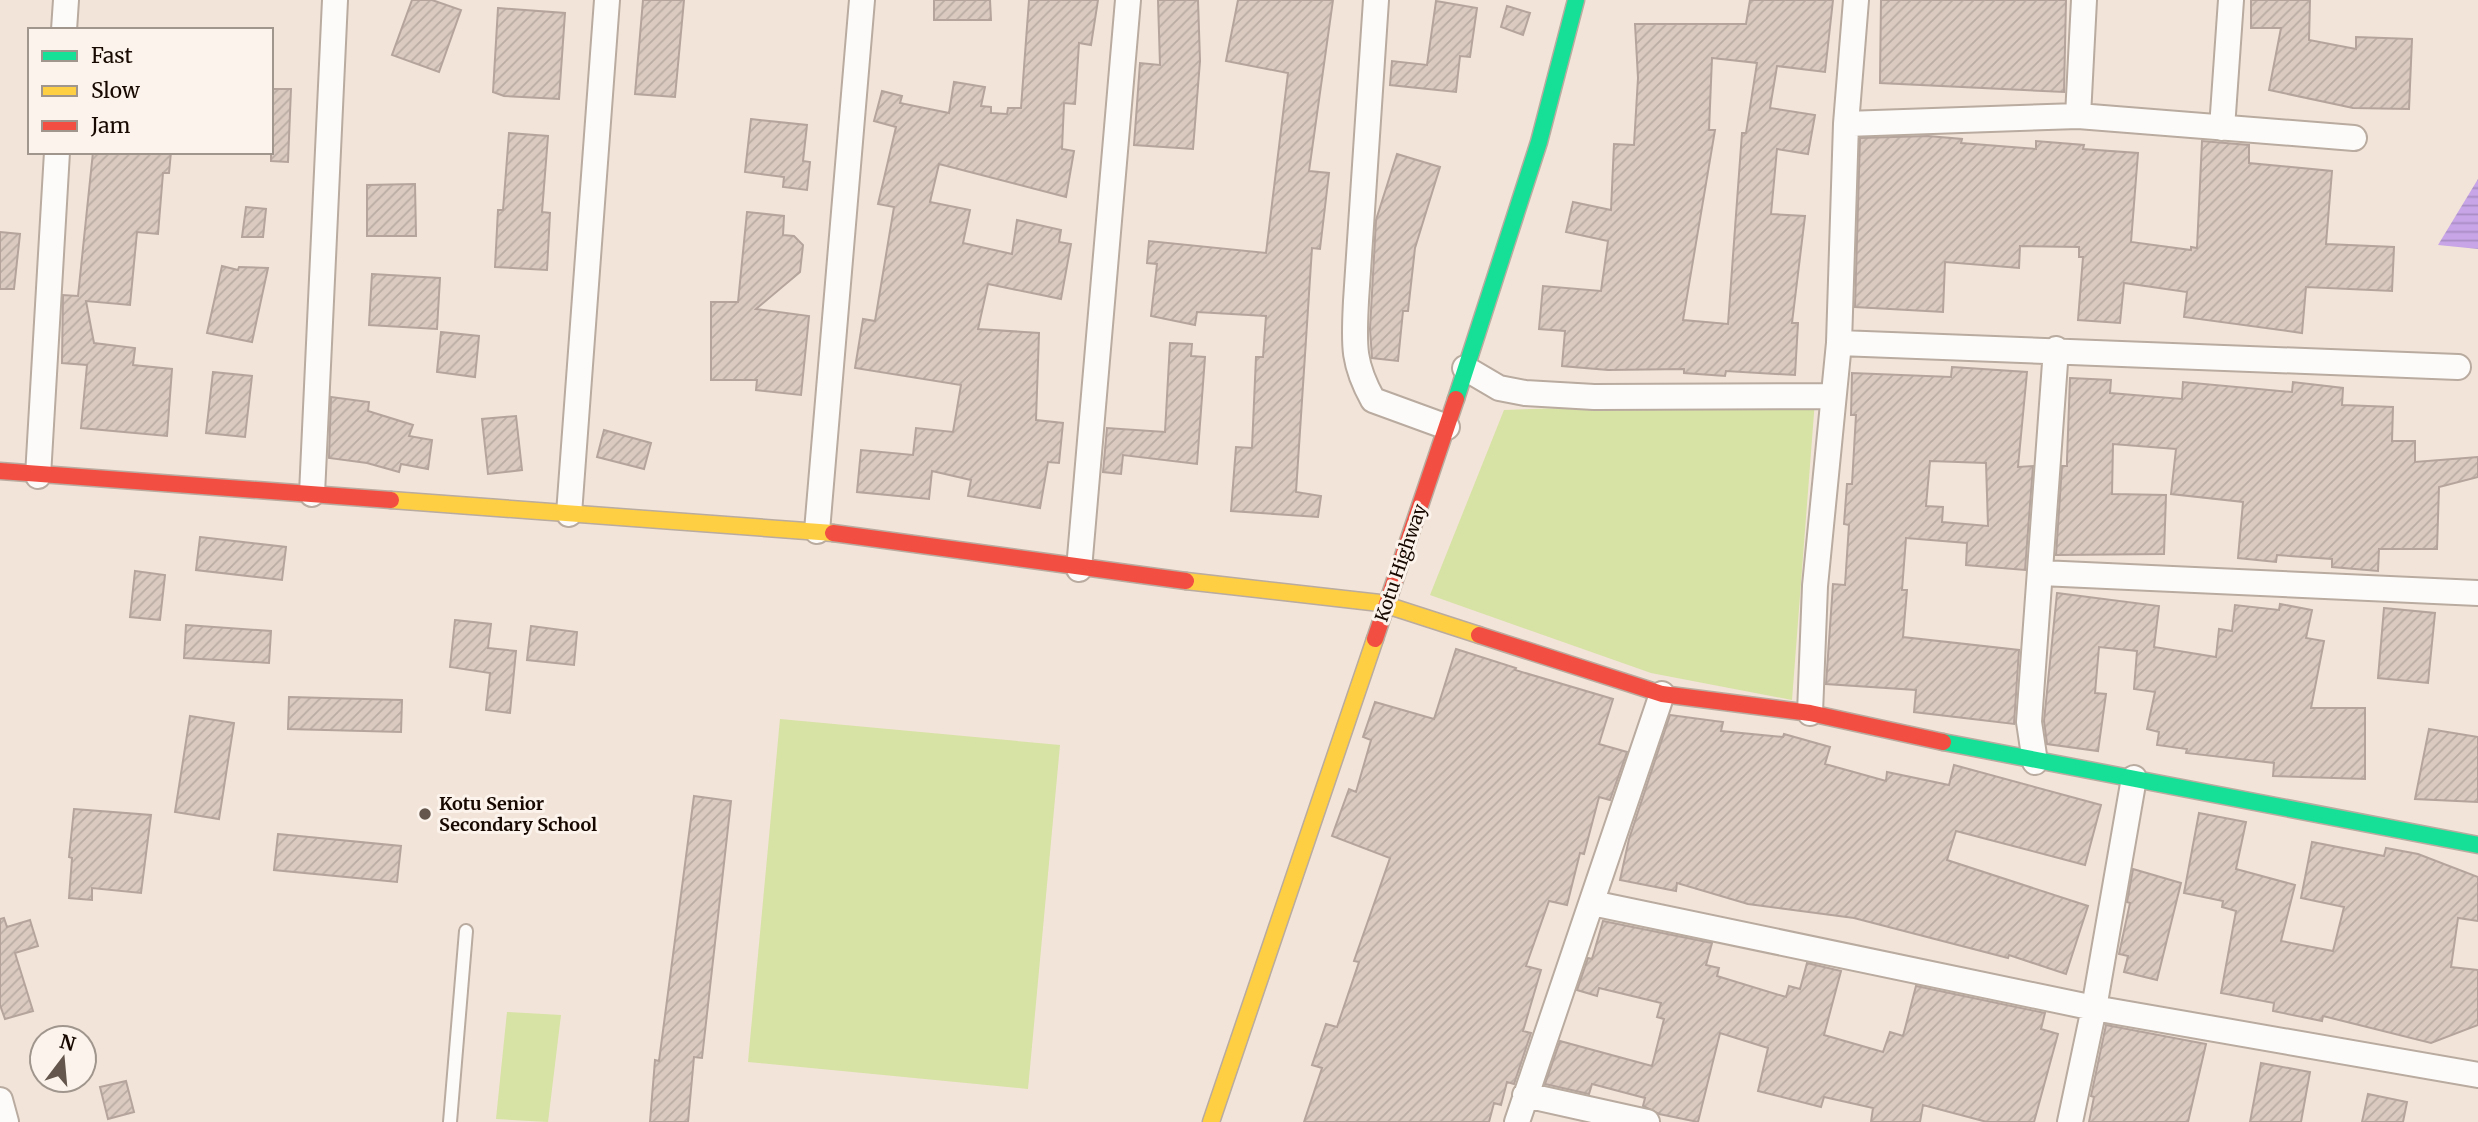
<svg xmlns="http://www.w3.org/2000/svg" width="2478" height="1122" font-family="Merriweather,serif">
	<defs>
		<pattern id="water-rules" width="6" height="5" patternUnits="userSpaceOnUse" patternTransform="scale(1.75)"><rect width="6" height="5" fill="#c7a5e6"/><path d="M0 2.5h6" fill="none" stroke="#aa8dc4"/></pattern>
		<pattern id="building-hatch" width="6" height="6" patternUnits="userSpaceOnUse" patternTransform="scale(1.75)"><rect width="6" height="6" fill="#dacac0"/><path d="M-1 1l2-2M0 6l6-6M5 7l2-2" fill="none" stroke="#baaca3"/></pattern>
	</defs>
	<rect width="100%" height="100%" fill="#f2e4d8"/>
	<path fill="#d7e2a5" d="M1815,400l-23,300 -141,-27 -221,-78 74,-185z
		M780,719l280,26 -32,344 -280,-27z
		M507,1012l54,3 -13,107 -52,-3z"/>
	<path fill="url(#water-rules)" d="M2478,179v70l-40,-4z"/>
	<path fill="url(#building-hatch)" stroke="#b4a49c" stroke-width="2" fill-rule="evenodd" d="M412,0h20l29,10 -22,62 -47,-17z
		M643,0h41l-9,97 -40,-3z
		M934,0h56l1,20h-57z
		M1029,0h69l-7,45 -12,-2 -4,61 -11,-1 -2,46 12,2 -8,46 -127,-33 -9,38 40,8 -7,33 49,11 5,-34 44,10 -2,12 12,2 -10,55 -73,-15 -10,45 61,4 -3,87 27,3 -4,40 -11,-1 -8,46 -72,-12 3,-16 -39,-9 -3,28 -72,-7 4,-42 52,5 3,-27 37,4 8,-47 -106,-17 8,-49 12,2 19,-114 -16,-3 18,-77 -22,-6 8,-30 20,5 -2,7 49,10 5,-31 31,5 -4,19 10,1v6l16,1 1,-6h13z
		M1158,0h40l2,61 -7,88 -59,-4 6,-82 20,2z
		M1238,0h95l-24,171 20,2 -9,76 -8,-1 -16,244 25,4 -3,21 -87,-6 5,-64 16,1 4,-91h7l3,-41 -69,-4 -2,13 -44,-9 6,-52 -10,-1 2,-22 117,12 22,-180 -62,-12z
		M1750,0h83l-8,72 -48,-6 -7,42 45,7 -7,39 -31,-5 -6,65 34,2 -13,107h6l-3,52 -69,-4 -1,5 -41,-3v-4l-76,1 -46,-4 3,-35 -26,-2 4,-43 58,5 7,-50 -42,-9 7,-30 38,8 3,-66 20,1 4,-67 -3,-54h111zM1712,58l45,5 -11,70h-4l-14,191 -45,-4 32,-190h-6z
		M1881,0h185l-2,92 -184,-9z
		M2251,0h59l-1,40 47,9v-12l56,2 -3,70 -56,-1 -84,-18 12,-62h-30z
		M1436,1l41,7 -7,49 -10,-1 -4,36 -66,-7 2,-24 35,4z
		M1507,6l23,7 -7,22 -22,-8z
		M498,8l67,5 -6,86 -55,-3 -11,-4z
		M271,89h20l-3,73 -17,-1z
		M751,119l56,6 -4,36 7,1 -3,28 -24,-3 1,-10 -39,-5z
		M509,133l39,3 -6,76 8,1 -3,57 -52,-3 3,-57h5z
		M1928,136l34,3 -1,4 75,6v-8l48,4 -1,4 55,4 -7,89 60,8v-3l6,1 5,-107 47,4v18l83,8 -6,73 68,3 -2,44 -86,-4 -4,46 -118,-16 3,-25 -63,-9 -4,40 -42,-3 5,-63h-4v-10l-59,-1 -1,22 -74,-6 -2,50 -88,-5 5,-169z
		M93,152h78l-2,21h-6l-5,61 -21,-2 -7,73 -44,-4 8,42 41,5 -2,17 39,4 -5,67 -86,-8 6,-63 -25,-2 1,-68 15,1z
		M1397,154l43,13 -25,81 -7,63h-5l-5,50 -26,-3 -2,-29 6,-109z
		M415,184l1,52h-49v-51z
		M246,207l20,2 -3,28h-21z
		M747,212l37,4 -1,19 11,1 9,9 -3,27 -44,37 53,7 -8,79 -45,-5 1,-10h-46v-78h27z
		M0,232l20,2 -6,55h-14z
		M222,266l16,4 1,-3 29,1 -16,74 -45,-9z
		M372,274l68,4 -3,51 -68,-4z
		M441,332l38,4 -4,41 -38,-5z
		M1170,343l22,1 -1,12 14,1 -8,107 -74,-9 -2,19 -18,-2 4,-44 58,4z
		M1952,367l75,5 -9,95 15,-1 -8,104 -59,-5 1,-22 -61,-5 -4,52h5l-4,47 116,13 -5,74 -100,-12 2,-22 -90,-6 7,-100 12,1 4,-60 -5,-1 3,-40h5l4,-69h-5l1,-42 99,4zM1930,461l56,2 2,63 -46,-4 1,-15 -17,-1z
		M213,372l39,4 -7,61 -39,-4z
		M2070,378l41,2 -1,13 72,6 1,-17 109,10 1,-10 50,6 -1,17 51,2 -1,34h23v21l63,-5v20l-39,10 -2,62h-58l-1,22 -46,-4v-8l-55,-4 -1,7 -38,-4 5,-56 -72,-8 5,-45 -63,-5 -1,50 54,1 -2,59 -108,1 6,-89h5v-6z
		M331,397l38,5 -1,9 45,14 -4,11 23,4 -4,29 -27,-5 -2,8 -32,-9 -38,-5z
		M516,416l6,54 -34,4 -6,-55z
		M604,430l47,13 -7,26 -47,-12z
		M200,537l86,10 -4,33 -86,-10z
		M135,571l30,4 -5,45 -30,-3z
		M2057,593l102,13 -5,41 62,10 3,-28 13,2 3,-26 44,5 1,-6 32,6 -6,28 18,3 -13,67h54v71l-92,-3 1,-13 -88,-10 1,-4 -30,-4 2,-13 -12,-3 8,-37 -21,-3 3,-38 -38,-4 -4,46 11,1 -8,57 -51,-7 -3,-23z
		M2384,608l51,5 -7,70 -50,-5z
		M455,620l36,4 -3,24 28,3 -6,62 -24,-3 4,-37 -40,-6z
		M186,625l85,6 -2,32 -85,-5z
		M531,626l46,6 -3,33 -47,-5z
		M1456,649l60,19 -1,2 98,29 -14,45 28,8 -17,48 -11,-3 -15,57 -4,-1 -13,52 -18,-4 -23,65 15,4 -18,61 8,2 -17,51 -7,-2 -6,23 -7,-2 -5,19h-185l18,-54 -10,-3 14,-41 11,3 22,-65 -5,-1 36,-103 -58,-22 17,-47 7,3 15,-52 -8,-3 12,-35 59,17z
		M289,697l113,3 -1,32 -113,-3z
		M1670,715l53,7 -2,9 62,6 1,-3 46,13 -5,17 61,17 1,-9 62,13 5,-20 147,40 -16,60 -129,-34 -9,29 141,46 -22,68 -57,-19 -1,3 -154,-40 -106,-14 -71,-21 -1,8 -56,-11 9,-41z
		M190,716l44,7 -15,96 -44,-7z
		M2429,729l49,8v65l-63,-3z
		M694,796l37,5 -29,257 -8,-1 -6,65h-38l5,-62 4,1z
		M74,809l77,6 -10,78 -49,-5v12l-23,-2 3,-40 -3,-1z
		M2199,813l47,9 -10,47 59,16 -14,56 52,10 11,-44 -43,-9 11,-56 72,14 2,-8 32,6 60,23v44l-20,-3 -7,49 27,3v55l-47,18 -108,-27 -1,5 -49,-10 1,-8 -53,-10 15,-82 -14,-4 1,-6 -39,-8z
		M278,834l123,12 -4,36 -123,-12z
		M2133,869l48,14 -24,97 -33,-8 4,-16 -9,-2 11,-51 -3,-1z
		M4,918l3,9 23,-7 8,26 -23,7 18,58 -28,8 -5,-14v-86z
		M1603,921l109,22 -6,22 13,3 -2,8 69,21 3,-11 11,3 7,-26 34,8 -17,64 59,17 7,-20 13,4 13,-50 129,27 -4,16 17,5 -24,88h-47l-64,-17 -3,17h-49l2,-14 -49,-11 -3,10 -63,-16 10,-43 -48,-15 -22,89 -39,-8 -16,-8 2,-8 -53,-14 -3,10 -44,-10 15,-43 92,25 12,-47 -7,-2 4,-14 -62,-15 -2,8 -20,-6 11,-32 4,1z
		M2106,1025l100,19 -18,78h-99l5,-25 -3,-1z
		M2261,1063l49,9 -9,50h-51z
		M126,1081l8,31 -26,7 -8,-32z
		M2368,1094l39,8 -4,20h-41z"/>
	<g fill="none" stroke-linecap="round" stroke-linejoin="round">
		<defs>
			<path id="lane" d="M450,1122l16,-191"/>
			<path id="street" d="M1376,0l-20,301c-2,43 -4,61 17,99l74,27
				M64,30l2,-30
				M2078,116l6,-116
				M1846,124l232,-8 276,22
				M2222,128l9,-128
				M1839,343l619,24
				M1465,368l34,20 26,5 69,4 237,-1
				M38,476l19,-324
				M312,494l23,-494
				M569,514l38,-514
				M817,531l45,-531
				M1079,569l49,-569
				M2041,573l437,20
				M1810,713l5,-127 24,-243 7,-219 10,-124
				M2035,762l-6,-40 27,-373
				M1592,903l502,105 384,67
				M1525,1095l122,27
				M0,1100l6,22
				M1517,1122l145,-428
				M2070,1122l24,-114 40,-230"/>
			<path id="fast" d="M1456,399l83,-257 37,-142
				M1943,742l535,103"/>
			<path id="slow" d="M391,500l442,33
				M1186,581l194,22 99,32
				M1211,1122l164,-483"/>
			<path id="jam" d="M0,471l391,29
				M833,533l353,48
				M1479,635l183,59 148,19 133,29
				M1375,639l81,-240"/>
		</defs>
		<use href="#lane" stroke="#b9ab9f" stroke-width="16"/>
		<use href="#street" stroke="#b9ab9f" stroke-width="28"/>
		<use href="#fast" stroke="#b9ab9f" stroke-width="19"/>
		<use href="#slow" stroke="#b9ab9f" stroke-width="19"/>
		<use href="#jam" stroke="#b9ab9f" stroke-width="19"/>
		<use href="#lane" stroke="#fdfbf9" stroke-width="12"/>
		<use href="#street" stroke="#fdfbf9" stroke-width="24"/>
		<use href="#fast" stroke="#16e098" stroke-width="16"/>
		<use href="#slow" stroke="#ffcf43" stroke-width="16"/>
		<use href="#jam" stroke="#f24e42" stroke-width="16"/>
	</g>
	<circle fill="#64564c" stroke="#fcf4ec" stroke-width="2.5" cx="425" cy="814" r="7"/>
	<g text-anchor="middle" stroke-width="6" stroke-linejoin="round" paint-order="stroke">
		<g font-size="18" fill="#170901" stroke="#fcf4ec">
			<text transform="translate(1401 563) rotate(-71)" y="6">Kotu Highway</text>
		</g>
		<g font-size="18" font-weight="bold" fill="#170901" stroke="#fcf4ec" text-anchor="start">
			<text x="439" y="810">Kotu Senior<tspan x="439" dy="21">Secondary School</tspan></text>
		</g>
	</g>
	<rect x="28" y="28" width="245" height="126" fill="#fcf4ec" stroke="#a0968e" stroke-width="2"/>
	<rect x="42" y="51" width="35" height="10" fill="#16e098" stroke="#a0968e" stroke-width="2"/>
	<text x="91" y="63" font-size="21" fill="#170901">Fast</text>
	<rect x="42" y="86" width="35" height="10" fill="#ffcf43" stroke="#a0968e" stroke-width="2"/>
	<text x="91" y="98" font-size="21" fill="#170901">Slow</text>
	<rect x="42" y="121" width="35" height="10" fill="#f24e42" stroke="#a0968e" stroke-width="2"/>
	<text x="91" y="133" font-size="21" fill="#170901">Jam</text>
	<g transform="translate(63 1059) rotate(16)"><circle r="33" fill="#fcf4ec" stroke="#a0968e" stroke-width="2"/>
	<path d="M0-5L12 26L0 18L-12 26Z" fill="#64564c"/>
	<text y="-10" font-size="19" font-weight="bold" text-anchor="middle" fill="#170901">N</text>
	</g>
</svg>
